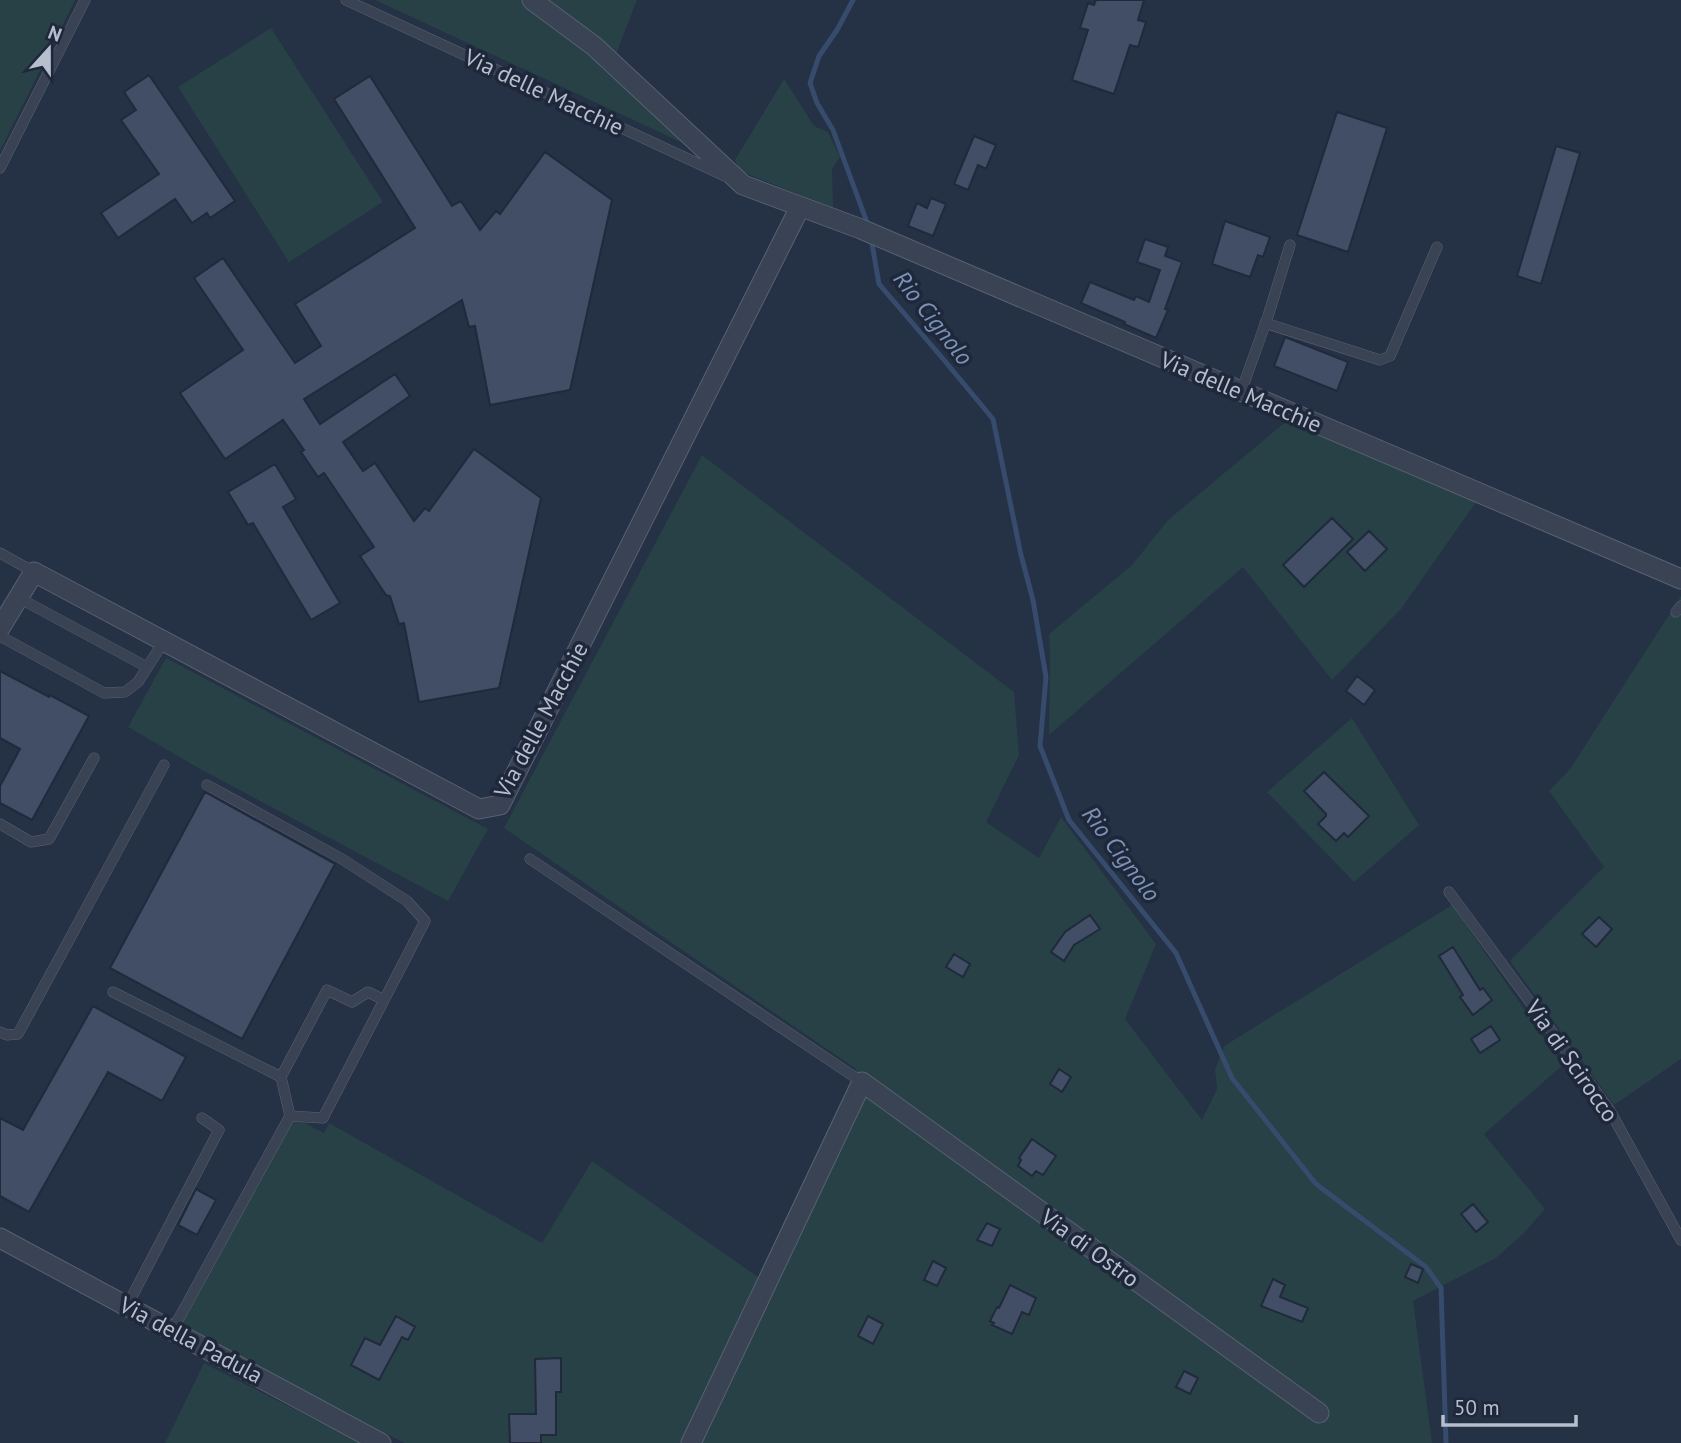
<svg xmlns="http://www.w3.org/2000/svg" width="1681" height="1443" font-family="'PT Sans',sans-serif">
	<rect width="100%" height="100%" fill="#253145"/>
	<path fill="#274146" d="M0,0h75l-75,151z
		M375,0h262l-21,54 84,97z
		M271,28l112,174 -94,60 -111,-175z
		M784,79l30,47 14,6 12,25 -8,12 1,39 -93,-37 -5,-11z
		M1289,419l187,83 -75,107 -69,71 -89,-113 -194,168 1,-79 -1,-22 83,-69 36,-45z
		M702,455l312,237 5,63 -33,67 53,36 22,-41 95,127 -31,75 77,101 15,-31 -2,-19 9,-24 228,-141 111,160 -79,69 61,75 -21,24 -28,25 -83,43 19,142h-1028l-227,-121 111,-208 36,19 5,-10 213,120 50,-82 166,116 98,-208 -352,-241z
		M1681,596v463l-67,46 -104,-144 94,-94 -55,-76 21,-22z
		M166,658l322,171 -40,72 -246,-131 -74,-43z
		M1352,718l67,107 -65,57 -87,-90z
		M204,1363l157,80h-196z"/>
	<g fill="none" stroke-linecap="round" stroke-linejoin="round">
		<path stroke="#374b6d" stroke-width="5" d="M853,0l-16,30 -18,26 -9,27 7,20 16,27 35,95
			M871,238l8,46 65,76 49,59 28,136 12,45 13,77 -6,69 29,74 107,133 56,125 84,106 110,83 15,21 5,155"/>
	</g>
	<path fill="#424e65" stroke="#202a3c" stroke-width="2" d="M1096,0h48l-6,20 8,2 -8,25 -8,-2 -16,49 -42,-14 16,-50 -8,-2 8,-25 6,2z
		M149,75l86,126 -25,17 -3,-5 -15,10 -17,-24 -57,39 -17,-25 58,-39 -38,-54 15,-10 -12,-18z
		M370,76l82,130 9,-5 19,29 16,-19 4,3 45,-62 67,48 -42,190 -80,15 -15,-79 -6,1 -7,-27 -158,99 16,25 75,-50 15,22 -67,46 20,29 12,-8 39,58 11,-13 4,3 45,-62 67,49 -42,190 -80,14 -15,-79 -5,1 -9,-28 -4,-1 -26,-39 14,-9 -50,-74 -6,4 -17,-25 3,-2 -21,-30 -58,39 -45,-66 63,-43 -49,-72 29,-20 72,105 26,-17 -26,-42 120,-76 -81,-129z
		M1337,112l50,16 -39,124 -51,-17z
		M974,136l22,9 -10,24 -8,-4 -10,25 -14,-6z
		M1556,146l24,7 -39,131 -24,-8z
		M931,198l15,6 -13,32 -25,-10 9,-23 10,5z
		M1225,221l45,16 -7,20 -5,-2 -8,22 -38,-13z
		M1145,239l23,8 -3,9 17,6 -17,47 3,1 -12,28 -32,-14 1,-2 -44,-19 9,-21 44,18 2,-4 13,6 11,-32 -23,-8z
		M1285,337l63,25 -11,29 -63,-25z
		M275,464l21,35 -13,8 57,96 -29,17 -58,-97 -5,2 -20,-33z
		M1332,518l21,21 -49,48 -21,-22z
		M1369,531l18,18 -22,22 -18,-19z
		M0,671l49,26 1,-2 39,21 -57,104 -32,-17v-17l20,-37 -20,-11z
		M1357,676l18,14 -11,15 -18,-14z
		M1324,772l45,44 -21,21 -4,-4 -8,8 -18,-17 8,-8v-2l-22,-23z
		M205,792l130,72 -93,175 -132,-71z
		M1090,915l10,14 -26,16 -10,16 -13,-9 14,-20z
		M1599,917l13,12 -16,18 -14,-13z
		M1453,947l27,43 3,-2 9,12 -19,15 -13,-18 3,-2 -24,-39z
		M954,954l16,10 -7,13 -17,-10z
		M93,1006l93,51 -24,44 -54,-29 -79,140 -29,-16v-78l23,12z
		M1491,1026l9,14 -20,13 -9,-14z
		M1059,1069l12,8 -9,15 -12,-8z
		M1032,1139l24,17 -13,19 -7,-4 -4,5 -14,-10 3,-6 -2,-2z
		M196,1189l20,11 -19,35 -19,-10z
		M1473,1204l15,18 -12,10 -15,-18z
		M987,1223l13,6 -8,17 -15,-6z
		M933,1261l13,7 -9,18 -13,-6z
		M1411,1264l12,5 -5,14 -13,-6z
		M1273,1279l12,6 -5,12 28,11 -6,14 -41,-16z
		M1010,1285l26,13 -7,17 -7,-3 -10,22 -20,-9 2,-2 -4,-2 7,-14 2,1z
		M396,1316l19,11 -7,13 -6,-3 -23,43 -28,-15 14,-27 15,7z
		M868,1316l15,8 -10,20 -15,-8z
		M561,1358v34h-5v43h-15v8h-31l-1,-29h27l-1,-55z
		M1184,1371l14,7 -8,16 -14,-7z"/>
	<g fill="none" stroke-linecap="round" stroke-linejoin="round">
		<defs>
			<path id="lane" d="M346,0l381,177
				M0,168l85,-168
				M1265,323l115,37 10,-4 47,-109
				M1241,392l27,-76 22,-71
				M0,553l34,19
				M19,598l128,69
				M1676,612l5,-6
				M0,636l104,57 21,-1 13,-10 26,-41
				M207,785l135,74 65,42 18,20 -102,197 -33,-2
				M0,824l31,18 18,-3 45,-81
				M530,859l332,223 1,-2
				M1449,892l160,217 72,131
				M113,992l168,85
				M0,1032l7,3 11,-1 146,-269
				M127,1306l92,-176 -17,-12
				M172,1331l118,-215 -9,-39 46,-87 25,12 16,-10 16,8"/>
			<path id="street" d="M532,0l62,46 149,139 118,44 820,350
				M0,628l34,-56 445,237 21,-4 300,-598
				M0,1238l381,205
				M691,1443l171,-361 457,331"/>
		</defs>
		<use href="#lane" stroke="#586172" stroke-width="11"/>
		<use href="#street" stroke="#586172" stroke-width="21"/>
		<use href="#lane" stroke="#3a4354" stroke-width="10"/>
		<use href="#street" stroke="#3a4354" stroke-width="19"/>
	</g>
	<g text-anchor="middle" stroke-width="7" stroke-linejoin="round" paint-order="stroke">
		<g font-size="23" fill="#b7bfce" stroke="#1e283a">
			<text transform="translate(544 92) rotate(25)" y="8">Via delle Macchie</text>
			<text transform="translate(1241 392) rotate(23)" y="8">Via delle Macchie</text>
			<text transform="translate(541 720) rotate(-62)" y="8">Via delle Macchie</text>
			<text transform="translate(1572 1061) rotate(55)" y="8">Via di Scirocco</text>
			<text transform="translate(1090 1248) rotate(36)" y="8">Via di Ostro</text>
			<text transform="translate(191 1340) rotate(28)" y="8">Via della Padula</text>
		</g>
		<g font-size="24" font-style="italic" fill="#7c92b7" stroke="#1e283a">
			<text transform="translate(933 318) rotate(52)" y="8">Rio Cignolo</text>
			<text transform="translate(1121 854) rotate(53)" y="8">Rio Cignolo</text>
		</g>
	</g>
	<g transform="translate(49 49) rotate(21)" stroke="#1e283a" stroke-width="5" paint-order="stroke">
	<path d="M0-5L12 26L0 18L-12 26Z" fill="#b7bfce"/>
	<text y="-10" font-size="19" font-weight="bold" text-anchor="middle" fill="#b7bfce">N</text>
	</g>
	<path d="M1443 1415v10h133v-10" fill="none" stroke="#b7bfce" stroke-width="3.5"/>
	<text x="1454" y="1415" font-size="21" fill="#b7bfce" stroke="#1e283a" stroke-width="5" paint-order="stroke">50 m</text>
</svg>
